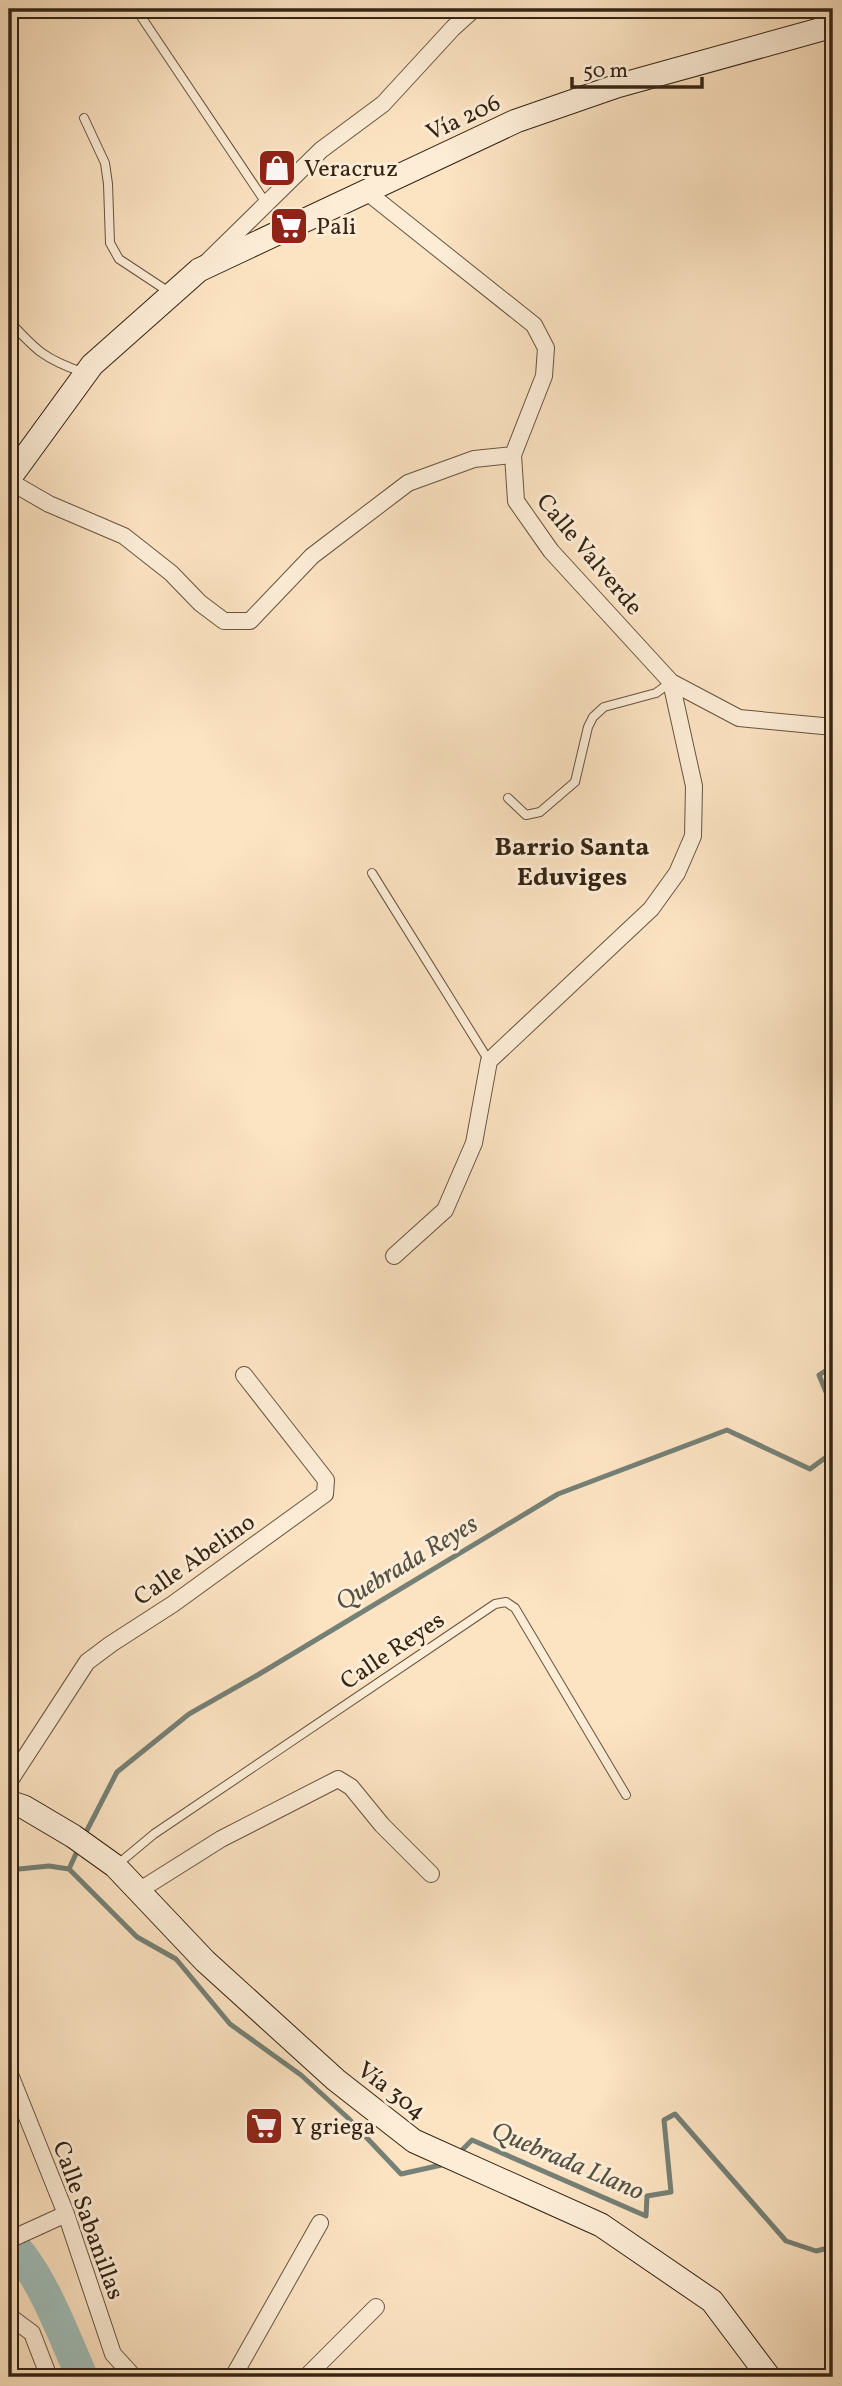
<svg xmlns="http://www.w3.org/2000/svg" width="842" height="2386" font-family="Vollkorn,serif">
	<rect width="100%" height="100%" fill="#fce3c2"/>
	<filter id="stains"><feTurbulence type="fractalNoise" baseFrequency=".00286" numOctaves="4"/><feColorMatrix values="0 0 0 0 .2 0 0 0 0 .09 0 0 0 0 .02 0 0 0 .5 -.17"/></filter>
	<radialGradient id="worn" r=".72"><stop offset=".6" stop-color="#630" stop-opacity="0"/><stop offset="1" stop-color="#630" stop-opacity=".3"/></radialGradient>
	<g fill="none" stroke-linecap="round" stroke-linejoin="round">
		<path stroke="#758076" stroke-width="5" d="M833,1366l-14,9 14,34
			M83,1838l34,-66 72,-58 67,-38 302,-182 169,-64 83,39 23,-17
			M69,1869l10,-22
			M9,1870l40,-4 20,3 68,68 39,22 54,65 71,51 47,43 53,56 45,-10
			M458,2154l14,-14 174,76 1,-20 24,-4 -7,-72 11,-6 111,127 30,10 17,-4"/>
		<path stroke="#a0bdb8" stroke-width="32" d="M15,2248c27,29 51,92 67,129"/>
		<defs>
			<path id="lane" d="M136,9l130,194
				M84,118l21,45 3,21 2,59 9,16 50,33
				M9,321c27,29 35,38 73,51
				M508,798l18,17 14,-3 35,-30 13,-55 5,-10 11,-10 52,-14 15,-11
				M372,873l117,188
				M118,1864l36,-30 304,-205 37,-25 11,-2 9,6 111,187"/>
			<path id="street" d="M367,192l167,133 12,23 -2,28 -31,79 3,46 35,50 120,131 68,36 94,9
				M208,261l113,-111 62,-46 70,-76 21,-19
				M9,481l40,23 75,32 47,37 29,30 24,18h26l62,-65 96,-73 66,-24 39,-4
				M394,1256l51,-46 29,-67 15,-82 162,-152 26,-36 16,-37 1,-50 -23,-104
				M9,1782l78,-120 24,-18 62,-40 152,-110 1,-14 -82,-105
				M140,1890l81,-51 117,-60 13,8 31,38 49,49
				M9,2072l57,142 47,140 21,23
				M9,2240l57,-26
				M9,2316l23,17 17,44
				M233,2377l87,-154
				M306,2377l70,-70"/>
			<path id="secondary" d="M9,479l83,-114 107,-95 317,-149 101,-35 216,-60
				M9,1802l15,5 49,29 42,30 90,95 131,119 78,61 187,84 111,76 57,76"/>
		</defs>
		<use href="#lane" stroke="#665440" stroke-width="10"/>
		<use href="#street" stroke="#665440" stroke-width="18"/>
		<use href="#secondary" stroke="#342414" stroke-width="25"/>
		<use href="#lane" stroke="#fdedd7" stroke-width="8"/>
		<use href="#street" stroke="#fdedd7" stroke-width="16"/>
		<use href="#secondary" stroke="#fdedd7" stroke-width="23"/>
	</g>
	<defs>
		<symbol id="shop-square" viewBox="-11 -11 22 22"><rect x="-9" y="-9" width="18" height="18" rx="4" fill="#8f2418" stroke="#fdedd7"/><path d="M-5-2.5h2.3a2.7 3.5 0 0 1 5.4 0H5L5.5 6h-11ZM-1.5-2.5h3a1.5 2.3 0 0 0-3 0Z" fill="#fff"/></symbol>
		<symbol id="supermarket-square" viewBox="-11 -11 22 22"><rect x="-9" y="-9" width="18" height="18" rx="4" fill="#8f2418" stroke="#fdedd7"/><path d="M-6-5.5h2.5l.6 2H6L4.5 2H-2.5L-4.4-4H-6ZM-1.5 3.2a1.3 1.3 0 1 0 .1 0ZM3 3.2a1.3 1.3 0 1 0 .1 0Z" fill="#fff"/></symbol>
	</defs>
	<g fill-rule="evenodd">
		<use href="#shop-square" x="255" y="146" width="44" height="44"/>
		<use href="#supermarket-square" x="267" y="204" width="44" height="44"/>
		<use href="#supermarket-square" x="242" y="2104" width="44" height="44"/>
	</g>
	<g text-anchor="middle" stroke-width="6" stroke-linejoin="round" paint-order="stroke">
		<g font-size="24" fill="#342414" stroke="#fdedd7">
			<text transform="translate(463 117) rotate(-25)" y="8">Vía 206</text>
			<text transform="translate(590 554) rotate(50)" y="8">Calle Valverde</text>
			<text transform="translate(194 1559) rotate(-35)" y="8">Calle Abelino</text>
			<text transform="translate(392 1650) rotate(-34)" y="8">Calle Reyes</text>
			<text transform="translate(392 2090) rotate(37)" y="8">Vía 304</text>
			<text transform="translate(89 2220) rotate(70)" y="8">Calle Sabanillas</text>
		</g>
		<g font-size="24" fill="#342414" stroke="#fdedd7" text-anchor="start">
			<text x="304" y="176">Veracruz</text>
			<text x="316" y="234">Pali</text>
			<text x="291" y="2134">Y griega</text>
		</g>
		<g font-size="26" font-weight="bold" fill="#342414" stroke="#fdedd7">
			<text x="572" y="855">Barrio Santa<tspan x="572" dy="30">Eduviges</tspan></text>
		</g>
		<g font-size="26" font-style="italic" fill="#545245" stroke="#fdedd7">
			<text transform="translate(406 1562) rotate(-31)" y="9">Quebrada Reyes</text>
			<text transform="translate(568 2160) rotate(23)" y="9">Quebrada Llano</text>
		</g>
	</g>
	<rect width="842" height="2386" fill="none" stroke="#fce3c2" stroke-width="35"/>
	<rect x="10" y="10" width="821" height="2365" fill="none" stroke="#342414" stroke-width="3.5"/>
	<rect x="18" y="18" width="807" height="2351" fill="none" stroke="#342414" stroke-width="2"/>
	<path d="M572 77v10h130v-10" fill="none" stroke="#342414" stroke-width="3.5"/>
	<text x="583" y="77" font-size="21" fill="#342414" stroke="#fdedd7" stroke-width="5" paint-order="stroke">50 m</text>
	<rect width="100%" height="100%" filter="url(#stains)"/>
	<rect width="100%" height="100%" fill="url(#worn)"/>
</svg>
